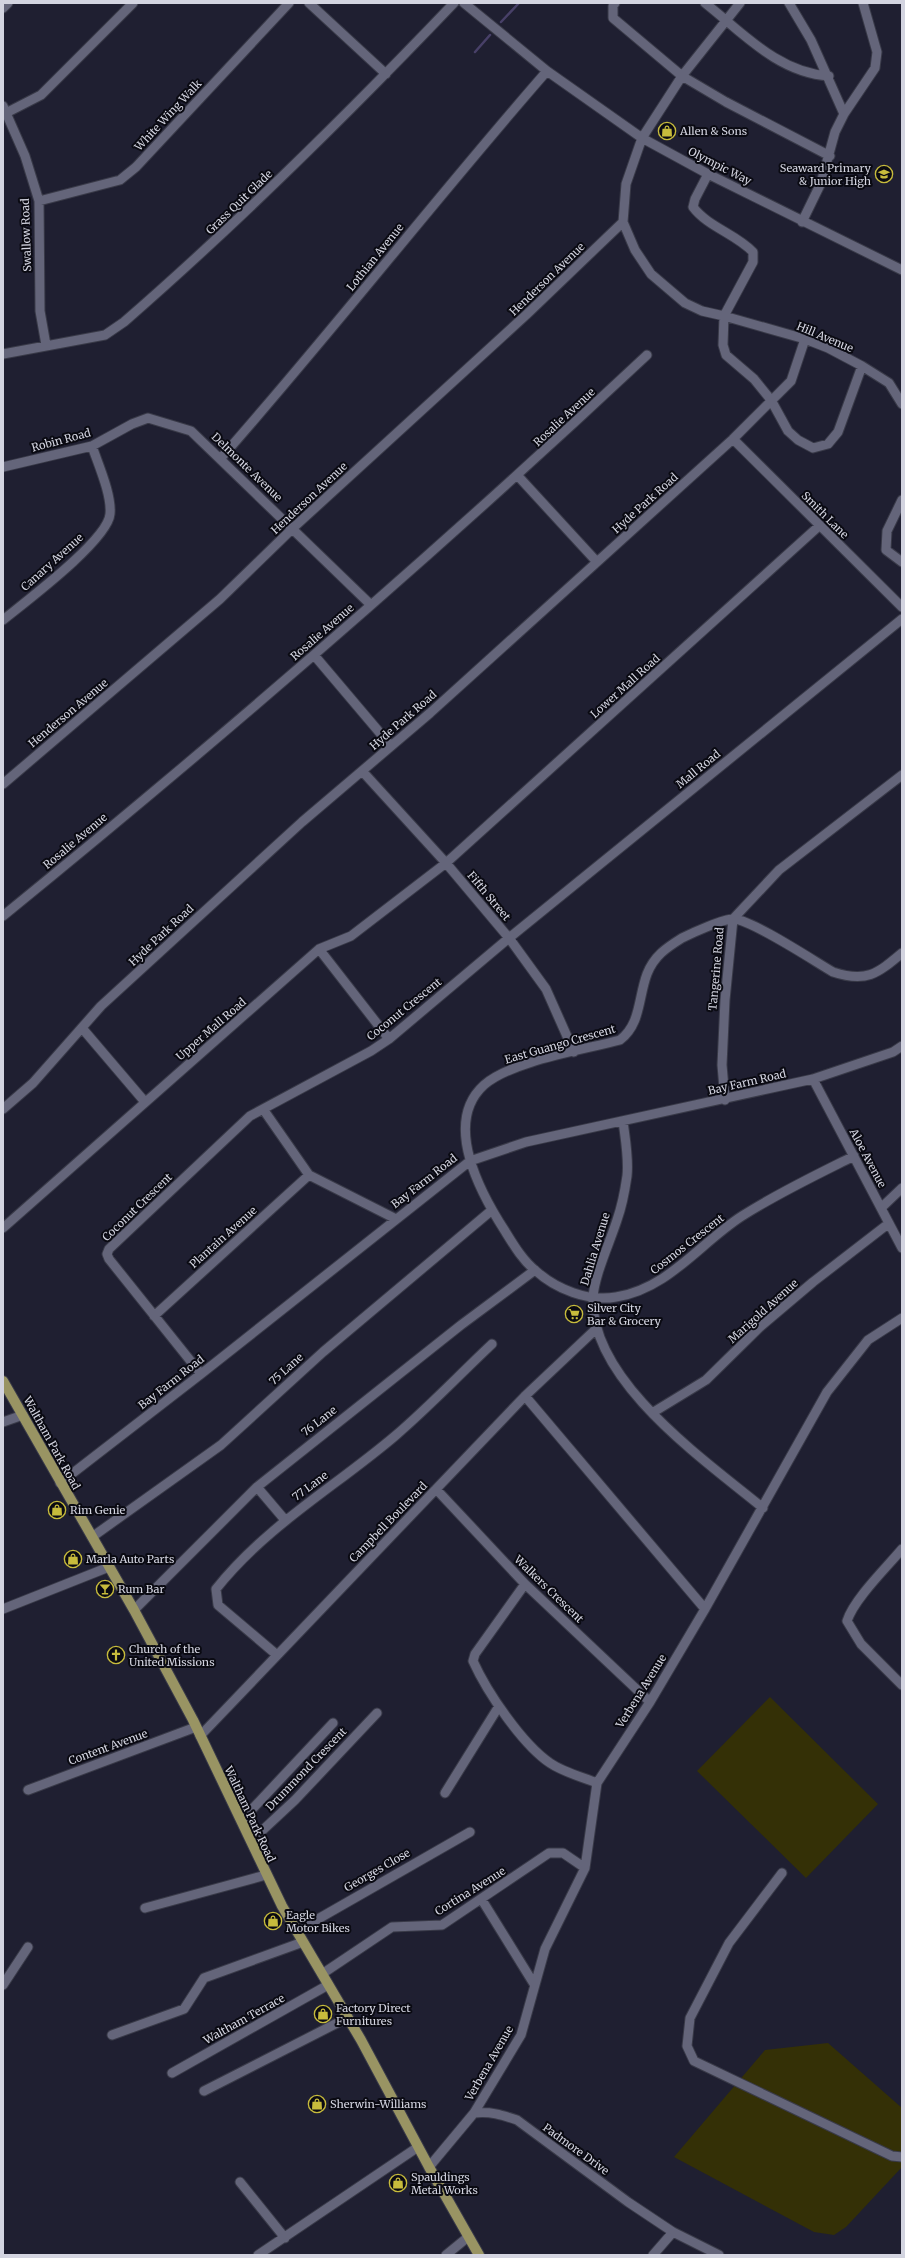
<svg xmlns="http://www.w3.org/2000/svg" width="905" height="2258" font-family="Merriweather,serif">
	<rect width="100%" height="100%" fill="#1f1f31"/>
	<path fill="#343006" d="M770,1697l108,107 -72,74 -109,-107z
		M828,2043l74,65v59l-56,60 -12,8 -20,-3 -140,-75 91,-107z"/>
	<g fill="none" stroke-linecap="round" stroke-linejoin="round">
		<path stroke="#484068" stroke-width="2.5" d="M501,22l18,-19
			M475,52l15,-17"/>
		<defs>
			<path id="minor" d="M309,3l77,71
				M464,3l83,68 95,67 66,36 194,96
				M615,3l-2,3v12l69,58 44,26 104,54
				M705,3c37,29 73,70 124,73
				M740,3l-58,73 -40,62 -16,46 -3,38 12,28 16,24 34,29 17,8 22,5 81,23 23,9 34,18 27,17 13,21
				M789,3l22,37 33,74
				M3,8l5,-5
				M3,106l22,50 14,45 1,110 6,34
				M6,113l35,-18 92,-92
				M708,174l-13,25 -2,8c15,20 43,27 60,45v10l-29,54 -1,29 3,10 28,24 17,21 17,31 10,9 15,8 15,-4 10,-12 24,-66
				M39,201l81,-21 16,-13 153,-164
				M802,222l19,-39 14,-51 9,-18 31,-46 2,-16 -14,-49
				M3,354l102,-19 19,-13c116,-101 224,-208 330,-319
				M733,439l169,168
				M221,458c112,-127 215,-260 326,-387
				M3,467l89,-21 40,-22 16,-6 43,13 180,174
				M518,476l79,86
				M902,500l-15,31 -1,19 16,12
				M3,620c22,-18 105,-80 107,-106 2,-19 -12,-50 -18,-68
				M314,655l77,91
				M363,772l83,91 63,75 37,51 28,63
				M3,784l217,-185 73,-71 233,-213 97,-93
				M3,916c221,-180 436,-366 644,-561
				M319,949l70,90
				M82,1028l63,74
				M813,1079l89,169
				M725,1100l-3,-35 3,-65 8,-81 46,-49 123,-95
				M3,1109l30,-26 68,-77 201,-184 128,-109 303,-274 58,-58 14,-42
				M263,1109l46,66 87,44
				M623,1121c2,17 6,37 4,55 -2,14 -5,30 -10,44 -7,22 -23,56 -24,78 -3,83 113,163 170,210
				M854,1156c-38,19 -76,37 -112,60 -42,27 -74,73 -126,81 -28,5 -60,-8 -80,-26 -13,-10 -23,-27 -31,-40 -24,-37 -63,-108 -21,-146 27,-24 99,-35 136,-45 21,-16 18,-42 27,-66 7,-18 19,-26 35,-36 10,-5 41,-19 51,-19 18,0 81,42 100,53 33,11 44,2 69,-19
				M881,1208l21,-20
				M3,1228l316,-279 32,-13 95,-73 373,-337
				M154,1316l155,-141
				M201,1374l-92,-115 -2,-5 2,-5 141,-133 121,-65 18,-12 120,-101 393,-319
				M525,1396l180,213
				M652,1413l54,-33 55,-54 52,-44 75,-58
				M3,1422l20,-7
				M60,1483l141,-109 269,-213 56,-19 287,-63 80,-27 9,-6
				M257,1487l28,33
				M436,1489l89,95 125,118
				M92,1537l129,-92 102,-93 169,-142
				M902,1549c-15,18 -48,50 -55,72l14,23 41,41
				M525,1584l-50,70 -2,7c14,31 49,83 77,102 13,9 32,14 47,20
				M3,1609l106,-42
				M134,1610l123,-123 204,-162 74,-55
				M277,1655l-59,-50 -2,-16c50,-63 119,-102 179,-153 34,-29 65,-62 97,-92
				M200,1736l325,-340 71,-67
				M28,1790l168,-63
				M445,1793l54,-87
				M242,1820l91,-97
				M251,1841l44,-41 82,-87
				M782,1873l-53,70 -39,75 -3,28 7,15 198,95 10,1
				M482,1900l52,84
				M145,1908l121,-33
				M297,1931l173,-99
				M322,1974l70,-47 50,-2 107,-72h14l22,15
				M3,1985l25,-38
				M112,2035l72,-26 20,-31 99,-36
				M172,2073l156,-88
				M204,2091l143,-73
				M474,2113l47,-78 24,-86 40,-81 12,-85 53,-81 55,-93 122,-217 41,-52 34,-22
				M429,2167l45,-54c16,-2 28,2 43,7l111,82 45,30 46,23
				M240,2182l45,56
				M258,2255l160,-108
				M446,2255l22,-18
				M653,2255l20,-23"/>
			<path id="major" d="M3,1381l131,229 59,110 89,186 79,134 68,127 50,88"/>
		</defs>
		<use href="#minor" stroke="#393a48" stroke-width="11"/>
		<use href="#major" stroke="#393a48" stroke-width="12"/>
		<use href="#minor" stroke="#64657a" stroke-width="9"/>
		<use href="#major" stroke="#999463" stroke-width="10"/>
	</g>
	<defs>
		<symbol id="shop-ring" viewBox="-11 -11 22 22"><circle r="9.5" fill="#0a0a12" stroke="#c7bb3c" stroke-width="1.5"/><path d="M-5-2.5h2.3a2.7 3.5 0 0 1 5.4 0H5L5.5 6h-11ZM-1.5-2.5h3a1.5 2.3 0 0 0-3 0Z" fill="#c7bb3c"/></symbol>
		<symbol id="school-ring" viewBox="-11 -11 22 22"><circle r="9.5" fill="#0a0a12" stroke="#c7bb3c" stroke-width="1.5"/><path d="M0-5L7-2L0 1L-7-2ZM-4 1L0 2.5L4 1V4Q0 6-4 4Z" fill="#c7bb3c"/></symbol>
		<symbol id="supermarket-ring" viewBox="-11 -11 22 22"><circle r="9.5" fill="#0a0a12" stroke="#c7bb3c" stroke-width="1.5"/><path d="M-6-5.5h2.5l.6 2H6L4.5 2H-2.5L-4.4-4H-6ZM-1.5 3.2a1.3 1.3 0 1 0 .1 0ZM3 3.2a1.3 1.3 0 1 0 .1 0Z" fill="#c7bb3c"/></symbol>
		<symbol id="bar-ring" viewBox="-11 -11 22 22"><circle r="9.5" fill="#0a0a12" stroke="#c7bb3c" stroke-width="1.5"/><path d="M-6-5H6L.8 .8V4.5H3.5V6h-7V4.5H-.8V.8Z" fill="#c7bb3c"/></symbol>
		<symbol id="church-ring" viewBox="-11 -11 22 22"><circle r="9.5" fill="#0a0a12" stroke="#c7bb3c" stroke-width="1.5"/><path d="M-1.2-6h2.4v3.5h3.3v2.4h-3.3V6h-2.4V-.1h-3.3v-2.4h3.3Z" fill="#c7bb3c"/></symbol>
	</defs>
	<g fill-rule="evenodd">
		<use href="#shop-ring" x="657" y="121" width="20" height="20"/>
		<use href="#school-ring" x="874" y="164" width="20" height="20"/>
		<use href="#supermarket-ring" x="564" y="1304" width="20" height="20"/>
		<use href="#shop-ring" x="47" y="1500" width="20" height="20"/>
		<use href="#shop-ring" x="63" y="1549" width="20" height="20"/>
		<use href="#bar-ring" x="95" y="1579" width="20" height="20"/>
		<use href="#church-ring" x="106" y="1645" width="20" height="20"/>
		<use href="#shop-ring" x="263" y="1911" width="20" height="20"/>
		<use href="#shop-ring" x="313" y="2004" width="20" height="20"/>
		<use href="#shop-ring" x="307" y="2094" width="20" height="20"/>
		<use href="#shop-ring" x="388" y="2173" width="20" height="20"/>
	</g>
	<g text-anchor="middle" stroke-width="4" stroke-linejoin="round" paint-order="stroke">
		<g font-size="11" fill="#d3d4e0" stroke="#0a0a12">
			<text transform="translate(168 115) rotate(-47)" y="4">White Wing Walk</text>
			<text transform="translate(720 166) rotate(27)" y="4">Olympic Way</text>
			<text transform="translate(239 202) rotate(-44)" y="4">Grass Quit Glade</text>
			<text transform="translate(26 235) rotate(-92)" y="4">Swallow Road</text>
			<text transform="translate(375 257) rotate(-51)" y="4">Lothian Avenue</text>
			<text transform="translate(547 279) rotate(-44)" y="4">Henderson Avenue</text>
			<text transform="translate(825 337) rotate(23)" y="4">Hill Avenue</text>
			<text transform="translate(564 417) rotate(-43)" y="4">Rosalie Avenue</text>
			<text transform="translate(61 440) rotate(-15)" y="4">Robin Road</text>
			<text transform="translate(247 467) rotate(44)" y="4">Delmonte Avenue</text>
			<text transform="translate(309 498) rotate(-43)" y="4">Henderson Avenue</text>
			<text transform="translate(645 503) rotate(-42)" y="4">Hyde Park Road</text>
			<text transform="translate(825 515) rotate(45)" y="4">Smith Lane</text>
			<text transform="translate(52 562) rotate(-42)" y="4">Canary Avenue</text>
			<text transform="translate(322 632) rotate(-41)" y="4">Rosalie Avenue</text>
			<text transform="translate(625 686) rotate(-42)" y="4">Lower Mall Road</text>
			<text transform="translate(68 713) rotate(-40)" y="4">Henderson Avenue</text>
			<text transform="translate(403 720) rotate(-41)" y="4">Hyde Park Road</text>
			<text transform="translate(698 769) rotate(-39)" y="4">Mall Road</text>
			<text transform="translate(75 841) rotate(-40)" y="4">Rosalie Avenue</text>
			<text transform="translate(489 896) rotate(50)" y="4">Fifth Street</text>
			<text transform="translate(161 935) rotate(-43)" y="4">Hyde Park Road</text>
			<text transform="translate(716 969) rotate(-85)" y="4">Tangerine Road</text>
			<text transform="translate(404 1009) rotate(-39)" y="4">Coconut Crescent</text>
			<text transform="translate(211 1029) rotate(-41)" y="4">Upper Mall Road</text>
			<text transform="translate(560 1044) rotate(-16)" y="4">East Guango Crescent</text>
			<text transform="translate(747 1082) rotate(-13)" y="4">Bay Farm Road</text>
			<text transform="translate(868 1158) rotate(62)" y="4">Aloe Avenue</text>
			<text transform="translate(424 1181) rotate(-38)" y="4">Bay Farm Road</text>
			<text transform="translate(137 1207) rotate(-44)" y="4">Coconut Crescent</text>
			<text transform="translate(223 1237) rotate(-42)" y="4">Plantain Avenue</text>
			<text transform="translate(687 1244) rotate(-38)" y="4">Cosmos Crescent</text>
			<text transform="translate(595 1249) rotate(-73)" y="4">Dahlia Avenue</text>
			<text transform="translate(763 1311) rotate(-42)" y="4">Marigold Avenue</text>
			<text transform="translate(286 1369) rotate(-42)" y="4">75 Lane</text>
			<text transform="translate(171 1382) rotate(-38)" y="4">Bay Farm Road</text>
			<text transform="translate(319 1421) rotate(-38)" y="4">76 Lane</text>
			<text transform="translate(52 1443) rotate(61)" y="4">Waltham Park Road</text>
			<text transform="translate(310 1486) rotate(-37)" y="4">77 Lane</text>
			<text transform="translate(388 1522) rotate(-46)" y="4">Campbell Boulevard</text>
			<text transform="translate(549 1589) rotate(44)" y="4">Walkers Crescent</text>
			<text transform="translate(641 1691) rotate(-58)" y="4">Verbena Avenue</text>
			<text transform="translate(108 1747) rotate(-20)" y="4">Content Avenue</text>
			<text transform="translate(306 1769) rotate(-46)" y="4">Drummond Crescent</text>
			<text transform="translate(250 1814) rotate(65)" y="4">Waltham Park Road</text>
			<text transform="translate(377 1870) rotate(-30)" y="4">Georges Close</text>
			<text transform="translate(470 1891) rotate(-32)" y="4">Cortina Avenue</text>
			<text transform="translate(244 2019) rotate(-29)" y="4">Waltham Terrace</text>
			<text transform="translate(489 2063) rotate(-60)" y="4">Verbena Avenue</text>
			<text transform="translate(576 2149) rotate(36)" y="4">Padmore Drive</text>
		</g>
		<g font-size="11" fill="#d3d4e0" stroke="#0a0a12" text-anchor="start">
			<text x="680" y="135">Allen &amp; Sons</text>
			<text x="871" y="172" text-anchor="end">Seaward Primary<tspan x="871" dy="13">&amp; Junior High</tspan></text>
			<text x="587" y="1312">Silver City<tspan x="587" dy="13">Bar &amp; Grocery</tspan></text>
			<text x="70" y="1514">Rim Genie</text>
			<text x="86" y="1563">Marla Auto Parts</text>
			<text x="118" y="1593">Rum Bar</text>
			<text x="129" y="1653">Church of the<tspan x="129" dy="13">United Missions</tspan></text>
			<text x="286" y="1919">Eagle<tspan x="286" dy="13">Motor Bikes</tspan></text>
			<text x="336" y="2012">Factory Direct<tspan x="336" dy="13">Furnitures</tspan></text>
			<text x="330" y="2108">Sherwin-Williams</text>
			<text x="411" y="2181">Spauldings<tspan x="411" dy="13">Metal Works</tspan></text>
		</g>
	</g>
	<rect width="905" height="2258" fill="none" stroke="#d3d4e0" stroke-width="8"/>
</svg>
